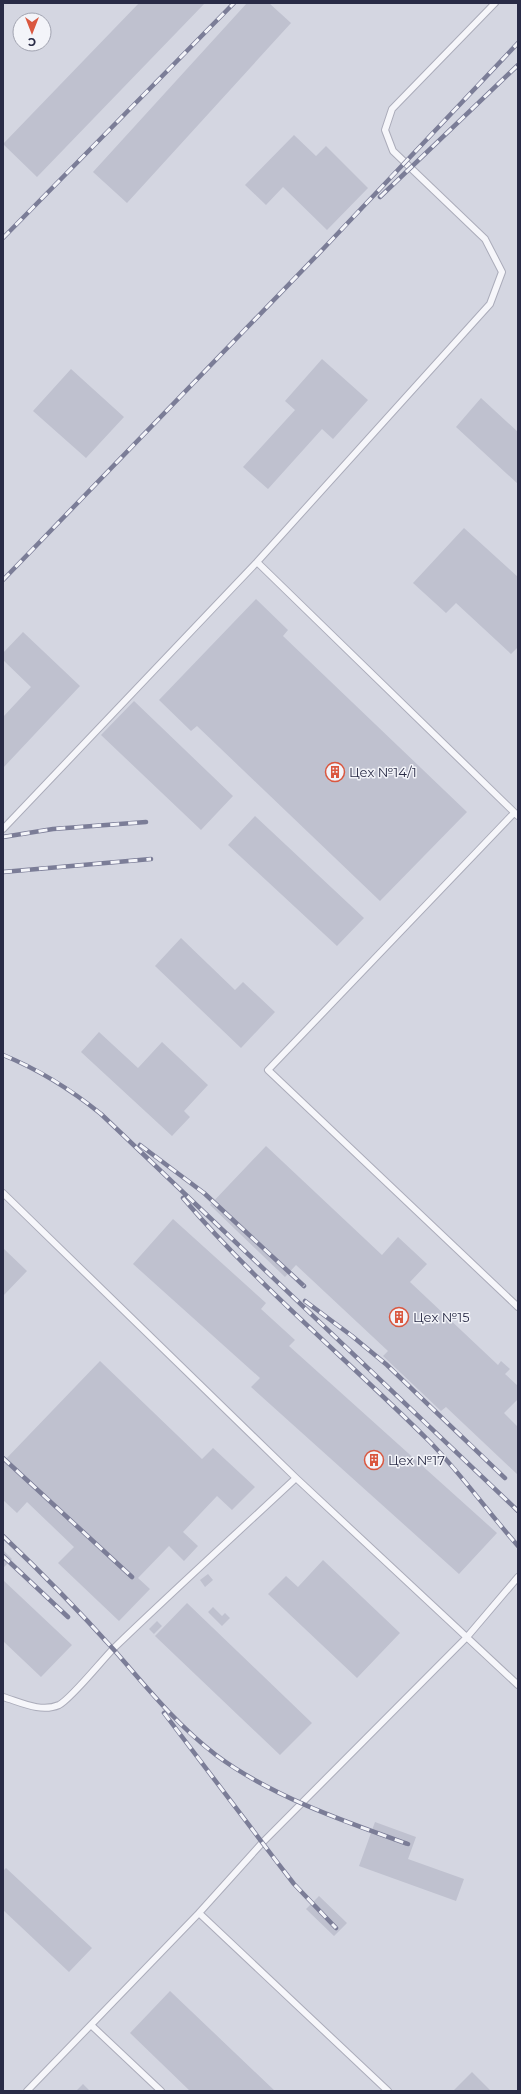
<svg xmlns="http://www.w3.org/2000/svg" width="521" height="2094" font-family="Montserrat,sans-serif">
	<rect width="100%" height="100%" fill="#e3e4ec"/>
	<path fill="#d4d6e1" fill-rule="evenodd" d="M3,3h515v2088h-515zM20,20h24v24h-24z"/>
	<path fill="#bfc1cf" d="M139,3h66l-168,174 -34,-33z
		M247,3h22l22,20 -164,180 -34,-31z
		M294,135l22,21 10,-10 42,42 -41,42 -44,-43 -17,18 -21,-20z
		M322,359l46,41 -35,39 -11,-10 -54,60 -25,-22 52,-57 -10,-9z
		M71,369l53,48 -38,41 -53,-47z
		M481,398l37,34v52l-62,-57z
		M464,528l54,49v70l-7,7 -55,-51 -10,10 -33,-30z
		M256,599l32,31 -5,6 184,176 -87,89 -183,-175 -6,5 -32,-31z
		M23,632l57,54 -77,82v-51l28,-30 -28,-27v-7z
		M134,701l99,95 -32,34 -100,-95z
		M255,816l109,102 -27,28 -109,-101z
		M181,938l54,52 8,-8 32,30 -34,36 -86,-82z
		M99,1032l39,36 24,-26 46,43 -24,26 6,6 -18,19 -91,-84z
		M266,1146l116,109 16,-18 29,27 -17,18 88,83 3,-4 9,8 -5,5 13,12v13l-14,14 14,14v48l-72,-68 -5,4 -58,-55 5,-5 -92,-86 -11,12 -75,-72z
		M173,1219l93,84 -5,6 34,31 -6,6 208,187 -38,41 -208,-187 9,-9 -127,-114z
		M3,1248l24,23 -24,25z
		M100,1361l102,98 11,-11 42,39 -23,23 -15,-14 -34,36 15,14 -14,15 -15,-15 -31,32 12,11 -31,32 -61,-58 16,-16 -47,-45 -10,11 -14,-13v-38z
		M3,1550l9,9 -9,9z
		M323,1560l77,73 -43,45 -89,-84 18,-18 12,11z
		M208,1574l5,6 -8,7 -5,-7z
		M3,1580l69,65 -31,32 -38,-36z
		M187,1603l125,120 -32,32 -125,-119z
		M213,1607l9,9 3,-3 5,5 -8,8 -14,-14z
		M157,1621l5,5 -8,8 -5,-5z
		M375,1822l41,15 -8,22 56,20 -8,22 -97,-35z
		M6,1868l86,80 -23,24 -66,-62v-39z
		M319,1896l28,27 -13,13 -28,-27z
		M170,1991l105,100h-85l-60,-58z
		M472,2072l19,19h-38z
		M83,2084l7,7h-14z"/>
	<g fill="none" stroke-linecap="round" stroke-linejoin="round">
		<defs>
			<path id="lane" d="M257,562l261,254
				M514,813l-246,257 250,237
				M3,829l254,-267 233,-258 12,-32 -17,-33 -92,-88 -8,-21 7,-21 103,-106
				M3,1193l293,285 222,207
				M3,1697c17,5 38,16 56,8 12,-6 43,-45 55,-57 60,-58 121,-113 182,-170
				M91,2025l70,66
				M27,2091l172,-178
				M388,2091l-189,-178 63,-70 205,-206 51,-60"/>
		</defs>
		<use href="#lane" stroke="#abacba" stroke-width="8"/>
		<use href="#lane" stroke="#f6f6fa" stroke-width="6"/>
		<defs>
			<path id="rail" d="M380,197l138,-132
				M3,238l231,-235
				M3,580l321,-332 194,-205
				M3,837l50,-8 93,-7
				M3,872l148,-13
				M3,1055c37,15 67,34 98,59l417,397
				M140,1145l64,48 100,93
				M183,1198c75,88 165,162 247,244 32,33 58,70 88,104
				M305,1301l47,35 35,29 118,113
				M3,1458l129,119
				M3,1536c39,37 76,75 112,115 31,36 63,75 101,104 55,41 127,66 192,89
				M3,1556l65,61
				M164,1713l113,149 17,22 42,44"/>
		</defs>
		<use href="#rail" stroke="#7b7d97" stroke-width="4.5"/>
		<use href="#rail" stroke="#f3f4f9" stroke-width="3" stroke-dasharray="9" stroke-linecap="butt"/>
	</g>
	<defs>
		<symbol id="building-ring" viewBox="-11 -11 22 22"><circle r="9.5" fill="#f3f4f9" stroke="#da573f" stroke-width="1.5"/><path d="M-4-6H4V6H1V3H-1V6H-4ZM-2.5-4.3h1.7v1.8h-1.7ZM.8-4.3h1.7v1.8H.8ZM-2.5-1h1.7V.8h-1.7ZM.8-1h1.7V.8H.8Z" fill="#da573f"/></symbol>
	</defs>
	<g fill-rule="evenodd">
		<use href="#building-ring" x="324" y="761" width="22" height="22"/>
		<use href="#building-ring" x="388" y="1306" width="22" height="22"/>
		<use href="#building-ring" x="363" y="1449" width="22" height="22"/>
	</g>
	<g text-anchor="middle" stroke-width="3" stroke-linejoin="round" paint-order="stroke">
		<g font-size="13" fill="#292b46" stroke="#f3f4f9" text-anchor="start">
			<text x="349" y="777">Цех №14/1</text>
			<text x="413" y="1322">Цех №15</text>
			<text x="388" y="1465">Цех №17</text>
		</g>
	</g>
	<rect width="521" height="2094" fill="none" stroke="#292b46" stroke-width="8"/>
	<g transform="translate(32 32) rotate(180)"><circle r="19" fill="#f3f4f9" stroke="#a2a4b1"/>
	<path d="M0-3L7 15L0 10L-7 15Z" fill="#da573f"/>
	<text y="-6" font-size="11" font-weight="bold" text-anchor="middle" fill="#292b46">С</text>
	</g>
</svg>
